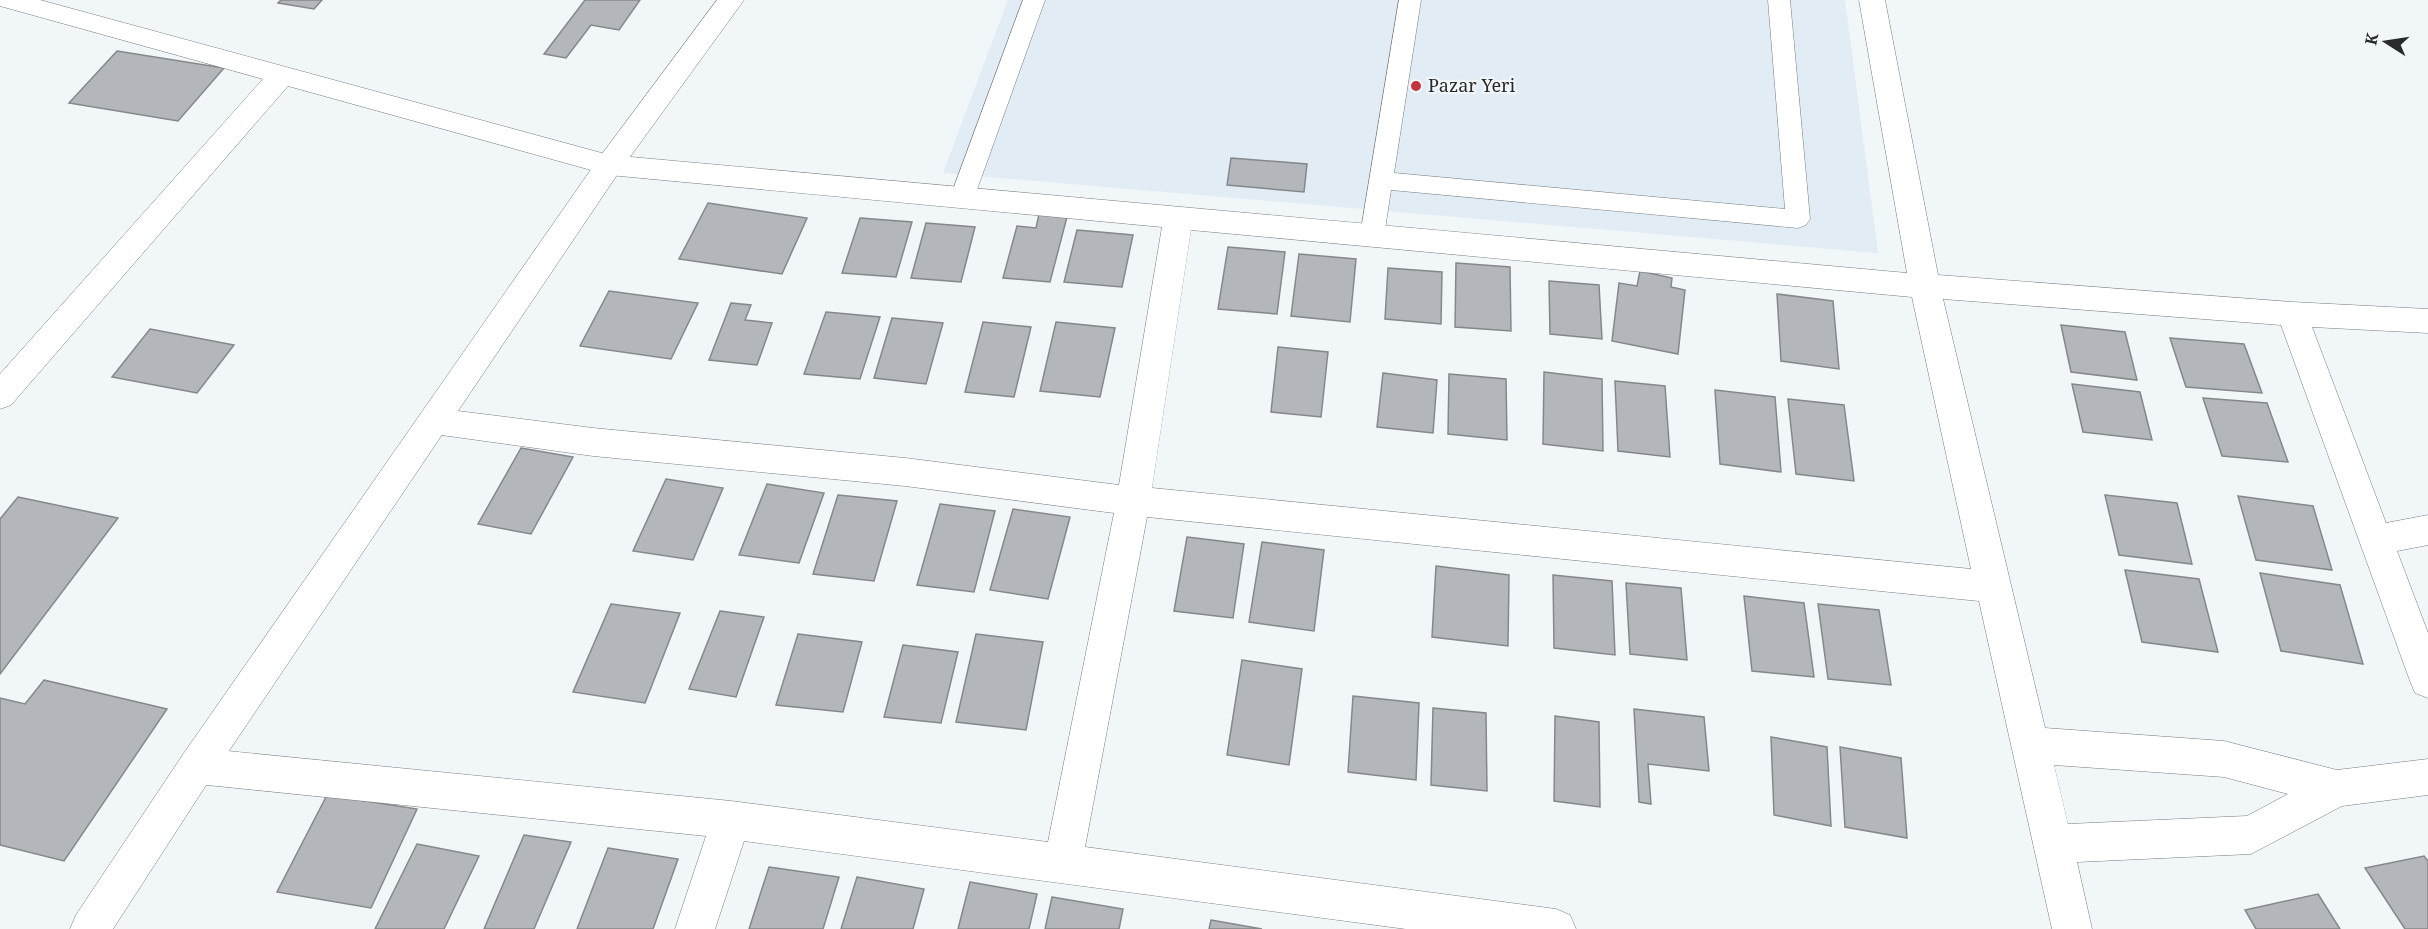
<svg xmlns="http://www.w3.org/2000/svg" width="2428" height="929" font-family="'Noto Serif',serif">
	<rect width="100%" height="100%" fill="#f1f6f9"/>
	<path fill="#e1ecf5" d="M1008,0h837l33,253 -935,-80z"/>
	<path fill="#b3b7bb" stroke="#84888b" stroke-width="1.5" d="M281,0h41l-8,9 -36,-6z
		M585,0h55l-21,30 -28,-5 -25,33 -22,-4z
		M117,51l107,17 -46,53 -109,-18z
		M1231,158l76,6 -3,28 -77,-7z
		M708,203l99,15 -25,56 -103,-15z
		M1039,214l28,3 -17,65 -47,-4 14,-52 19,2z
		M860,218l52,4 -16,55 -54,-4z
		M926,223l49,4 -14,55 -50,-4z
		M1077,230l56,5 -11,52 -58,-5z
		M1228,247l57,5 -8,62 -59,-5z
		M1299,254l57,5 -6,63 -59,-6z
		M1456,263l54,4 1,64 -56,-4z
		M1388,268l54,4 -1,52 -56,-5z
		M1640,271l32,7 -1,9 14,3 -7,64 -66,-13 7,-58 18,3z
		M1549,281l50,4 3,54 -52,-5z
		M609,291l89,12 -27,56 -91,-13z
		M1777,294l56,7 6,68 -58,-8z
		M731,303l20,2 -6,15 27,3 -15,42 -48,-5z
		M826,312l54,5 -20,62 -56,-5z
		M892,318l51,5 -17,61 -52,-6z
		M983,322l48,5 -17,70 -49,-5z
		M1056,322l59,6 -15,69 -60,-6z
		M2061,325l64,7 12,48 -66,-8z
		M150,329l84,16 -37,48 -85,-16z
		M2170,338l74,6 18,49 -76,-6z
		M1278,347l50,5 -7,65 -50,-5z
		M1544,372l58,7 1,72 -60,-7z
		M1383,373l54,7 -4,53 -56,-6z
		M1449,374l57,5 1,61 -59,-6z
		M1615,381l50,5 5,71 -52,-6z
		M2072,384l68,8 12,48 -69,-8z
		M1715,390l60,7 6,75 -61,-8z
		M2203,398l64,5 21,59 -66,-6z
		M1788,399l56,6 10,76 -58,-7z
		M521,448l52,9 -42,77 -53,-10z
		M666,479l57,9 -30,72 -60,-9z
		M767,484l57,9 -25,70 -60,-8z
		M838,495l59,6 -23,80 -61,-7z
		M2105,495l72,8 15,61 -73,-9z
		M2238,496l75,10 19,64 -76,-10z
		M18,497l100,21 -118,156v-155z
		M940,504l55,7 -21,81 -57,-7z
		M1013,509l57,8 -22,82 -58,-9z
		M1187,537l57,7 -11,74 -59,-7z
		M1262,542l62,8 -10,81 -65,-9z
		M1436,566l73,9 -1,71 -76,-9z
		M2125,570l74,9 19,73 -76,-10z
		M2260,573l80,12 23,79 -82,-13z
		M1553,575l59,6 3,74 -61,-7z
		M1626,583l55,5 6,72 -57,-6z
		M1744,596l60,7 10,74 -62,-6z
		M611,604l69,9 -35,90 -72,-11z
		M1818,604l61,6 12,75 -63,-6z
		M720,611l44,6 -28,80 -47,-8z
		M798,634l64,8 -19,70 -67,-7z
		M976,634l67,8 -17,88 -70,-8z
		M903,645l55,7 -17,71 -57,-6z
		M1242,660l60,9 -13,96 -62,-10z
		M44,680l123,29 -103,152 -64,-16v-147l25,6z
		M1353,696l66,7 -3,77 -68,-8z
		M1433,708l53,5 1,78 -56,-6z
		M1634,709l70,8 5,54 -61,-7 3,40 -12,-2z
		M1555,716l44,6 1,85 -46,-6z
		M1771,737l56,10 4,79 -57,-11z
		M1840,747l61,11 6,80 -62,-11z
		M327,795l90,14 -46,99 -94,-16z
		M524,835l47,7 -37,87h-50z
		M417,844l62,12 -35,73h-69z
		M608,848l70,11 -25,70h-76z
		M2424,856l4,5v68h-23l-40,-61z
		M769,867l70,10 -16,52h-74z
		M857,877l67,12 -11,40h-72z
		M970,882l67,12 -8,35h-71z
		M2318,894l22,35h-84l-11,-19z
		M1052,897l71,12 -4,20h-74z
		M1211,920l51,9h-53z"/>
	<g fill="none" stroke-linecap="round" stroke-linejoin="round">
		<defs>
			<path id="service" d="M1023,0h22l-71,198 -4,6 -8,3 -8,-3 -4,-6z
				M1399,0h22l-27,173 391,36 -17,-209h22l20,219 -4,6 -8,3 -407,-38 -7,46 -3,6 -9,3 -9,-3 -3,-6z"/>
			<path id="minor" d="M0,0h40l569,155 1298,118 -48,-273h26l53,275 354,27 136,7v24l-116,-6 74,196 42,-8v30l-31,6 31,82v65l-13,-5 -5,-12 -129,-356 -338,-26 102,429 179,13 113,29 91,-11v36l-86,11 -91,48 -174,8 15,67h-40l-73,-328 -832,-84 -62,330 471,62 14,6 6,14h-170l-662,-88 -29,88h-40l31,-93 -509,-52 -13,-5 -6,-13 6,-13 13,-5 534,53 317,41 66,-329 -209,-27 -312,-30 -159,-22 -11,-3 -5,-10 5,-10 11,-3 159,20 312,30 214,27 43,-258 -553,-52 -321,-89 -277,319 -11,4v-35l263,-295 -263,-73zM1191,230l721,67 59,272 -819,-81zM2054,765l170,12 64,17 -41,22 -179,8z"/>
			<path id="tertiary" d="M717,0h27l-125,172 -409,607 -97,150h-43l6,-14 108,-162 415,-595z"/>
		</defs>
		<use href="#service" stroke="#777b7e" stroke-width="1"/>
		<use href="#minor" stroke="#777b7e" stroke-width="1"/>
		<use href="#tertiary" stroke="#777b7e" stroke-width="1"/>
		<use href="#service" fill="#fff" fill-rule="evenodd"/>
		<use href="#minor" fill="#fff" fill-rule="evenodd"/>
		<use href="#tertiary" fill="#fff" fill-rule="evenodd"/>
	</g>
	<circle fill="#c4343e" stroke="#f1f6f9" stroke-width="2" cx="1416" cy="86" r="6"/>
	<g text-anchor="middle" stroke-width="4.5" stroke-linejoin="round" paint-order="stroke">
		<g font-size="18" fill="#292a2c" stroke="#f1f6f9" text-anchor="start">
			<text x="1428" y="92">Pazar Yeri</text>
		</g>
	</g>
	<g transform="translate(2386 42) rotate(282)" stroke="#f1f6f9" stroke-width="4.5" paint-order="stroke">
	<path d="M0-4.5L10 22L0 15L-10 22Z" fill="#292a2c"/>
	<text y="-9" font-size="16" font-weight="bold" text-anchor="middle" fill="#292a2c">K</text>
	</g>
</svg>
